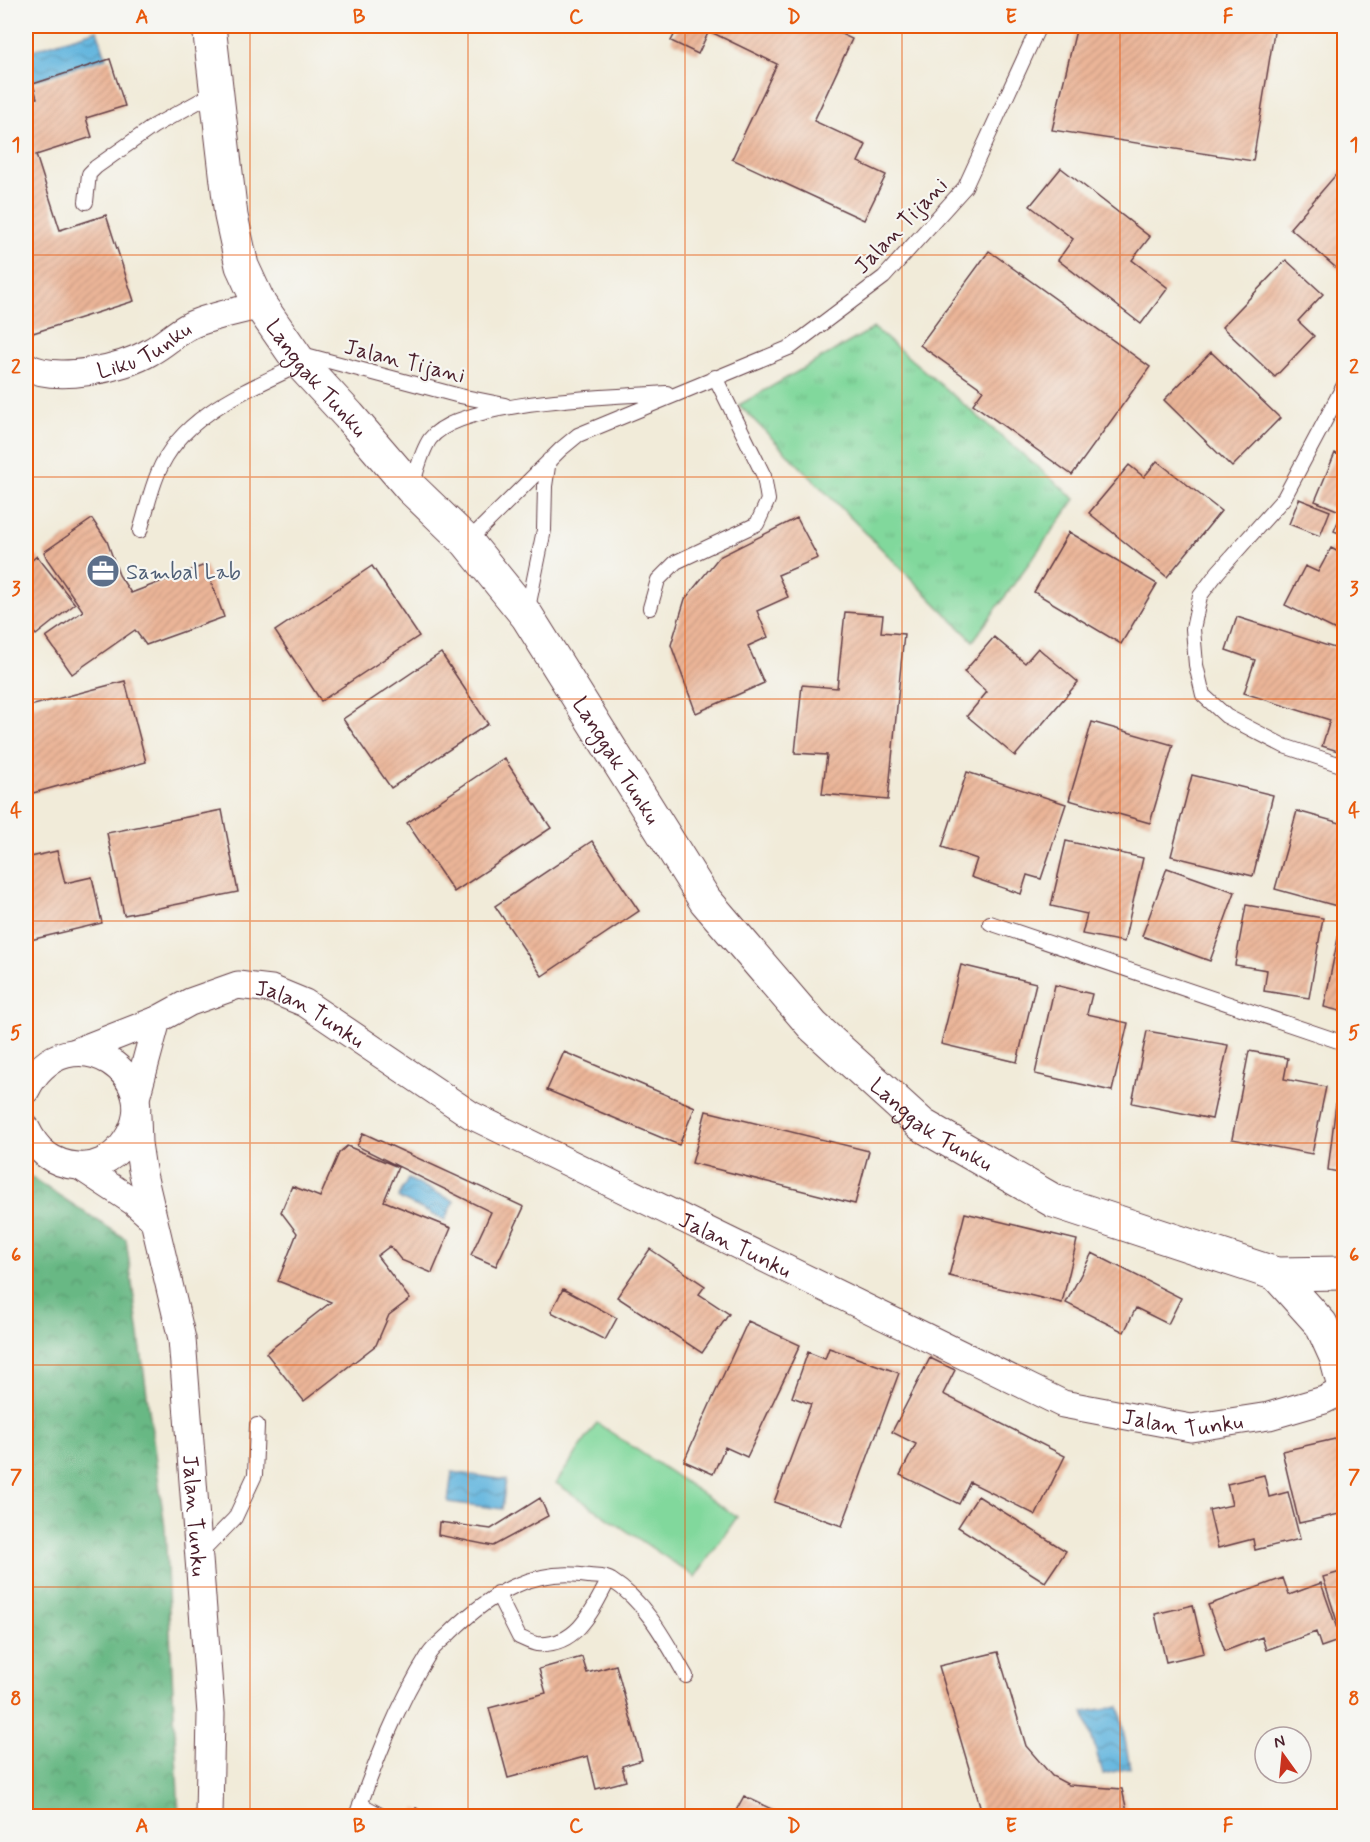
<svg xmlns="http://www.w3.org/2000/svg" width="1370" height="1842" font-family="Mynerve,sans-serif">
	<defs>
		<pattern id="grass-tufts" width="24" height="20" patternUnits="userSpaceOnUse" patternTransform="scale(1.5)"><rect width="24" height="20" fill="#81d89c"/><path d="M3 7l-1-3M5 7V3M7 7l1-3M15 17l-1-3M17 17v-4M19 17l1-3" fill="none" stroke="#71b987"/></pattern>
		<pattern id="forest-crowns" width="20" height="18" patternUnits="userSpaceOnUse" patternTransform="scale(1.5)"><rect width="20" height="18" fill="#68b884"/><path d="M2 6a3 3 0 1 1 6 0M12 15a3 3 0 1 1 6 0" fill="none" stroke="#58956c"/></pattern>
		<pattern id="water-waves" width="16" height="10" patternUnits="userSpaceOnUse" patternTransform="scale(1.5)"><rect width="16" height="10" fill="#62b5de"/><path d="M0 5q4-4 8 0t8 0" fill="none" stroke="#5393b4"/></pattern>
		<pattern id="building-hatch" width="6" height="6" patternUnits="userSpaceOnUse" patternTransform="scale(1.5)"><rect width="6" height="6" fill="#ebb598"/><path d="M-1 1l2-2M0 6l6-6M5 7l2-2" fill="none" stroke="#cb9b83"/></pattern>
	</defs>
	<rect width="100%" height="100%" fill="#f6f6f2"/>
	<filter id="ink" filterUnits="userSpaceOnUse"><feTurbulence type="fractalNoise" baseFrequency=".0167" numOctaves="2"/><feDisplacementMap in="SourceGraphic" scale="12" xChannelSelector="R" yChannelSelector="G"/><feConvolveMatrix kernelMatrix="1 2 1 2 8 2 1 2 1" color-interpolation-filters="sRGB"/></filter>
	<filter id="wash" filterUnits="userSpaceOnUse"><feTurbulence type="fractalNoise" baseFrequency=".008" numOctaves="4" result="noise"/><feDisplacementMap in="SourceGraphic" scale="24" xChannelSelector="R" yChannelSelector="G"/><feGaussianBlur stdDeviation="1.35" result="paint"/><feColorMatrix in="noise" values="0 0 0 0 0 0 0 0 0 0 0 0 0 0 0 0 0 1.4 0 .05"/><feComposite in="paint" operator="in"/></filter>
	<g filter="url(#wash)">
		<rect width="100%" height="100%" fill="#f1ebd9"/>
		<path fill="url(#grass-tufts)" stroke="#667c64" stroke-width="1.5" d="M874,328l201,171 -102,142 -234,-236z"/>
		<path fill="url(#forest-crowns)" stroke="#596c58" stroke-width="1.5" d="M26,1174l100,65 39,289 14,288h-153z"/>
		<path fill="#81d89c" stroke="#667c64" stroke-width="1.5" d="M597,1423l140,94 -42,60 -139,-94z"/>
		<path fill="url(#water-waves)" stroke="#566a84" stroke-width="1.5" d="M97,30l9,28 -80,25v-31z
			M408,1179l46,22 -9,19 -47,-22z
			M452,1472l54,8 -4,29 -54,-7z
			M1119,1706l11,62 -27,6 -19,-62z"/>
		<g id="blocks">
			<path fill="url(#building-hatch)" d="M679,26h145l28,13 -38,82 52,24 -8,17 28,13 -22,45 -132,-61 45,-95 -68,-33 -11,23 -27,-13z
				M940,26h14l-4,6z
				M1077,26h198l-22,135 -201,-31z
				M110,59l15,47 -39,12 6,19 -56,18 24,75 46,-15 28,86 -101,32 -7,-24v-208l11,-3 -4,-14z
				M1061,168l89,69 -18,23 36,28 -27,36 -83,-64 15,-21 -43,-33z
				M1340,170l4,4v93l-3,5 -51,-44z
				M989,251l161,116 -78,108 -99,-71 10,-14 -63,-45z
				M1286,260l37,34 -25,27 16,15 -39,41 -53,-50z
				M1211,352l69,66 -48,49 -68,-67z
				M1335,453l9,4v78l-10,-4 8,-19 -27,-11z
				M1157,461l64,50 -54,66 -78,-64 40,-48 15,12z
				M1299,499l31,12 -10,25 -31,-12z
				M797,518l21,40 -40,17 10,22 -31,14 11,26 -20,9 16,37 -68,30 -25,-68 14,-46 34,-42z
				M92,519l15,22 12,34 12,18 74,-28 19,52 -78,28 -11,-15 -63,44 -26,-37 37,-26 -36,-52 -3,-7z
				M1069,532l88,52 -36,60 -87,-52z
				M1331,548l13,7v79l-59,-29 20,-39 13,6z
				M37,556l38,48 -39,31 -10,-12v-58z
				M372,566l47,70 -98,65 -46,-70z
				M845,612l38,3 -2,17 23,2 -16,166 -66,-6 5,-39 -32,-2 7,-68 35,3z
				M1237,617l107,34v102l-22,-7 8,-26 -86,-27 11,-33 -29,-10z
				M994,637l31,26 13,-15 40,34 -63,74 -48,-40 20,-24 -23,-20z
				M441,653l47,71 -97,64 -48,-69z
				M125,681l21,81 -113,31 -7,-30v-56z
				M1092,722l81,23 -23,78 -81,-23z
				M504,758l47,70 -97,64 -47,-69z
				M967,772l99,32 -25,75 -14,-4 -6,19 -50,-17 6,-18 -35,-12z
				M1192,775l81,20 -20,81 -82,-20z
				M222,810l16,82 -114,23 -17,-82z
				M1297,811l47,13v84l-69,-19z
				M592,841l47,70 -97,65 -47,-70z
				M1066,841l77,17 -19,84 -42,-8 5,-20 -36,-8z
				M57,851l8,32 27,-6 10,46 -76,18v-83z
				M1167,868l68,24 -25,69 -68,-25z
				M1246,905l77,13 -14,80 -45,-7 3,-21 -32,-5z
				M1339,933l5,1v78l-20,-5z
				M961,965l75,18 -19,79 -76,-18z
				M1055,985l37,9 -5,20 41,9 -16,68 -77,-17z
				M1147,1031l81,14 -16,74 -80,-16z
				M1249,1051l39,7 -4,21 42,8 -14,67 -80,-15z
				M564,1052l131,55 -16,38 -132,-55z
				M1338,1087h6v86l-16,-3z
				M706,1111l163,40 -14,53 -163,-41z
				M363,1133l161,74 -28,59 -25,-11 20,-43 -134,-66z
				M347,1146l51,21 -14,34 67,27 -19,45 -31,-13 -11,-14 -13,10 33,43 -21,16 -13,30 -72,56 -38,-48 65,-51 -53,-21 19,-48 -16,-21 11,-26 28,11 19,-44z
				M965,1213l112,27 -15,63 -113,-27z
				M650,1249l55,37 -6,8 30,20 -27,39 -85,-56z
				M1092,1253l89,45 -13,26 -32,-16 -12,24 -58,-29z
				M563,1289l54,29 -12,22 -54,-28z
				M748,1321l52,24 -53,112 -22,-10 -12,27 -29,-13z
				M829,1348l70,25 -57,153 -68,-24 37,-98 -19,-7 16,-45 17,7z
				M930,1358l25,12 -12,24 122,62 -29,59 -66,-33 -11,22 -59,-29 16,-31 -24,-12z
				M1344,1437v76l-45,10 -17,-72z
				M1264,1475l5,22 19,-5 12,47 -45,11 -2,-11 -35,9 -9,-38 23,-5 -5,-21z
				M978,1496l88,55 -21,31 -87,-55z
				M540,1498l8,18 -55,30 -55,-11 1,-13 52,7z
				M1344,1571v73l-21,-67z
				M1283,1578l6,17 32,-12 20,57 -20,7 -5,-15 -50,18 -4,-13 -37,14 -17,-46z
				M1193,1605l11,48 -38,9 -11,-48z
				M998,1652l28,94 26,30 17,9 53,4 6,27h-145l-44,-150z
				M582,1657l5,16 29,-8 26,95 -20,6 4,15 -30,8 -8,-33 -80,22 -19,-70 57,-15 -7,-24z
				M744,1796l42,20h-53z
				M416,1808l14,8h-19z"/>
		</g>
	</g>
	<g filter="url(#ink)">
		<use href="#blocks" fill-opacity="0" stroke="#633e45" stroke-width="1.5"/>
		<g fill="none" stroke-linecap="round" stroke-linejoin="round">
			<defs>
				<path id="service" d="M86,202l3,-28 7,-7 58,-41 62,-34
					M1344,308v12
					M302,354l158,42 45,9
					M1344,385l-60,113 -66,74 -18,24 -7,33 3,36 7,30 23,21 58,30 60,20
					M412,486c5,-15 9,-34 18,-47 30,-40 187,-42 237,-46
					M140,531c6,-19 10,-39 18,-58 23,-58 90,-83 143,-109
					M467,542l94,-93 17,-14 213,-88 93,-70 81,-90 74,-161
					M650,608l8,-28 18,-18 81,-38 11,-24 -4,-24 -49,-99
					M527,613l17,-83 1,-44 4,-26
					M990,923l354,120
					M199,1555l36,-37 20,-43 2,-50
					M497,1593l22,44c5,2 12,6 18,7 41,3 56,-35 72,-65
					M360,1804l22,12
					M356,1816c20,-55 41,-111 73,-162 5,-8 15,-15 22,-22 39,-38 82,-65 138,-56 6,1 16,0 22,4 35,22 55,61 75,96"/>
				<g id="minor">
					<path id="s1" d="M26,366c29,17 96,3 124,-14 14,-7 25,-19 39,-26 17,-9 51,-15 71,-21"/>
					<path id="s2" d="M78,1051l79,-31 33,-18 48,-17 33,4 34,14 166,112 592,289 128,24 78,-12 55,-16 20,-10"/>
					<path d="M26,1090c41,-83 150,-12 96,56 -10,13 -28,22 -44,20 -26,-2 -41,-15 -52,-38"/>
					<path d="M136,1098l21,-78"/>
					<path id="s3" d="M137,1116l1,27 4,27 40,169 29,375 -2,102"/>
					<path d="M81,1167l53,35 19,17"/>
				</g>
				<g id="tertiary">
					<path id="s4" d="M209,26l22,190 11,50 18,39 41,59 48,52 62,72 56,54 60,74 178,284 108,126 109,99 132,76 222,73 68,-1"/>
					<path d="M1276,1274l45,50 15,33 8,30"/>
				</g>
			</defs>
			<use href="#service" stroke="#633e45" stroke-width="16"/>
			<use href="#minor" stroke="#633e45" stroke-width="29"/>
			<use href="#tertiary" stroke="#633e45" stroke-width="35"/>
			<use href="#service" stroke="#fff" stroke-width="14"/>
			<use href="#minor" stroke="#fff" stroke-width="27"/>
			<use href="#tertiary" stroke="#fff" stroke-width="33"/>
		</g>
	</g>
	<path fill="none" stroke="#e8590c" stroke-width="1.5" stroke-opacity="0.55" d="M250,26v1790M468,26v1790M685,26v1790M902,26v1790M1120,26v1790M26,255h1318M26,477h1318M26,699h1318M26,921h1318M26,1143h1318M26,1365h1318M26,1587h1318"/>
	<defs>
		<symbol id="office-disc" viewBox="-11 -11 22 22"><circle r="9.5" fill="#5c6f8a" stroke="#f6f6f2"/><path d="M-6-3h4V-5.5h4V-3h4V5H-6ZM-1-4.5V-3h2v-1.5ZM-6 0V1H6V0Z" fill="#fff"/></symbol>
	</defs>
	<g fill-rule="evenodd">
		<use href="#office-disc" x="84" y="552" width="38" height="38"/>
	</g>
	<g text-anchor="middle" stroke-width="4.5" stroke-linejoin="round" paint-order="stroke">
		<g font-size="22" fill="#4a1f2b" stroke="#f6f6f2">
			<text transform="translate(900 225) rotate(-46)" y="8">Jalan Tijani</text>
			<text dy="8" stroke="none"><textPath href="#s1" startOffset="124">Liku Tunku</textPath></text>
			<text transform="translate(405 360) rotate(14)" y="8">Jalan Tijani</text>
			<text dy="8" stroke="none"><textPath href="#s4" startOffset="378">Langgak Tunku</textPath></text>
			<text dy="8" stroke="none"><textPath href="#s4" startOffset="866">Langgak Tunku</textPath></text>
			<text dy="8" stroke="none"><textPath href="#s2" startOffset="252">Jalan Tunku</textPath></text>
			<text dy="8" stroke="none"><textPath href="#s4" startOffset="1352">Langgak Tunku</textPath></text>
			<text dy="8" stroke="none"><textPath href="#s2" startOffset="738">Jalan Tunku</textPath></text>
			<text dy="8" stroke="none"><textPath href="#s2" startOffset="1224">Jalan Tunku</textPath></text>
			<text dy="8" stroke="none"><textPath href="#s3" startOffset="405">Jalan Tunku</textPath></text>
		</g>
		<g font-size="22" fill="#4e5e75" stroke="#f6f6f2" text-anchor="start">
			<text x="126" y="579">Sambal Lab</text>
		</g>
	</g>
	<rect width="1370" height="1842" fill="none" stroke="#f6f6f2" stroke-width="66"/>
	<g transform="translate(1283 1755) rotate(345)"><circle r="28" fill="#f6f6f2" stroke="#b1a0a2" stroke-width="1.5"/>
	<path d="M0-4.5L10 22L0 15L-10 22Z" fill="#c8321e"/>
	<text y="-9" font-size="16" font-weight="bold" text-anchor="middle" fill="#4a1f2b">N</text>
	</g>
	<rect x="33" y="33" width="1304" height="1776" fill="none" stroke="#e8590c" stroke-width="2"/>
	<g font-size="20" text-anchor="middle" font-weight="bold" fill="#e8590c">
		<text x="142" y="23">A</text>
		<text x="359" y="23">B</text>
		<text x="576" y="23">C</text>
		<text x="794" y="23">D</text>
		<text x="1011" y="23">E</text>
		<text x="1228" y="23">F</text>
		<text x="16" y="151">1</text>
		<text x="1354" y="151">1</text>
		<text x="16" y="373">2</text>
		<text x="1354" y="373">2</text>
		<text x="16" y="595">3</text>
		<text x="1354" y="595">3</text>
		<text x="16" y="817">4</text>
		<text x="1354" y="817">4</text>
		<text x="16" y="1039">5</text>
		<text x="1354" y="1039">5</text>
		<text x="16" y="1261">6</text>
		<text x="1354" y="1261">6</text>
		<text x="16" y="1483">7</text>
		<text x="1354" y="1483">7</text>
		<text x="16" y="1705">8</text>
		<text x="1354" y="1705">8</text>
		<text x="142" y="1832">A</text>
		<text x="359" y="1832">B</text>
		<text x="576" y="1832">C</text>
		<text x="794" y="1832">D</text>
		<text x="1011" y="1832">E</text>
		<text x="1228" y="1832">F</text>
	</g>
</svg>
